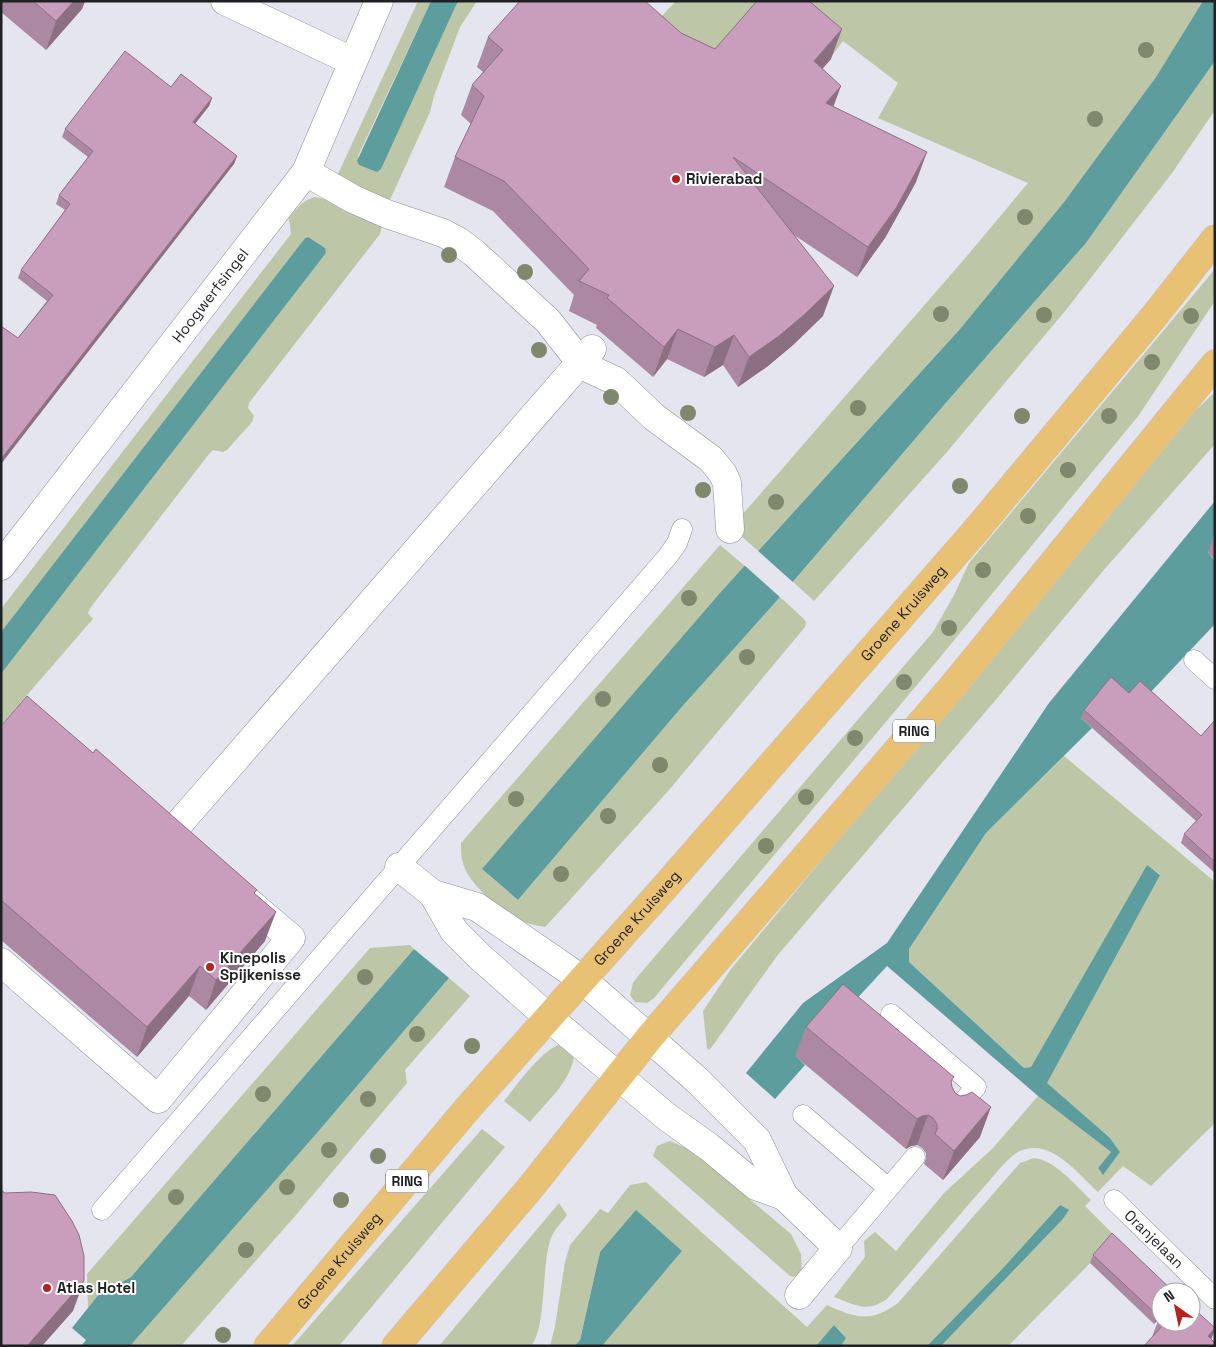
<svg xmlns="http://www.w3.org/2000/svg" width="1216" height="1347" font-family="'Space Grotesk',sans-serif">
	<rect width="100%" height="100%" fill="#e4e5ee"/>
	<path fill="#bdc7a8" d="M418,1h13l-73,155 21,15 79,-170h19l-17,26 -26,69 -4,16 -41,90 -49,-25 -2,-3z
		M676,1h527l-47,76 -92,125 -104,127 -202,222 -19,-17 3,-19 225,-259 61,-73 -150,-65 20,-35 -55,-42 -17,23 -62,-53 -61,67 -66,-36z
		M1215,61v49l-43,63 -106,137 -120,143 -132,148 -21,-19 151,-177 142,-162z
		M315,197l10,2 57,27 -2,8 -131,169 -1,5 6,8 -2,6 -25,28 -4,2 -10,-2 -4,4 -118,153 -3,6 5,6 -92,106v-51l325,-421 -18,-16 -3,1 -304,394v-23l290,-375 -2,-16c8,-9 13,-18 26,-21z
		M1215,269v32l-76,114 -202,246 -267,318 -16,19 -7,5 -12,-1 -5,-7 3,-12 6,-8 294,-343 21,-37 15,-32z
		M1215,392v52l-112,127 -104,125 -222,260 -66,92 -2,2 -2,-2 -4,-37 28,-42 465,-559z
		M720,545l25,21 -262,304 35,30 162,-191 100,-112 23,21 3,4 -1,5 -136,163 -110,122 -14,15c-9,-2 -18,-3 -26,-7 -18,-9 -49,-35 -55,-54 -3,-7 -3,-16 -3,-23z
		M1064,756l151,126v241l-64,63 -28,-20 -25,26c-20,-18 -47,-55 -78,-41 -7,3 -13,10 -18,15l-115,133c-20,14 -32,6 -53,-2l31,-40 -1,-16 11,-9 21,19 48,-58 49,-45 45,-52 73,56 -13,16 4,6 18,-22 -10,-14 -64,-54 114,-210 -13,-8 -116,201 -7,1 -115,-106v-13l77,-116z
		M410,945l4,4 -282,327 -33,18 -11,14 -1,-34 283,-326z
		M449,978l21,18 -65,74 2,13 -111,132 -115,131h-51l187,-213z
		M561,1044l13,12c-3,26 -29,47 -44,66l-26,-21c14,-17 37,-51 57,-57z
		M482,1129l23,18 -166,199h-47z
		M670,1141l23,10 98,83 10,20 1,24 -12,-2 -137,-120 4,-10z
		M1034,1158c21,2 41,27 57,42l-6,6 31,31 -108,109h-67l121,-126 -2,-15 -57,63 -76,78h-86l5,-8 -12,-13 -18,21h-214l80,-95 -82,1 -20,88 -5,6h-25l5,-20 10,-64 5,-17 30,-36 8,4 22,-28 16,-3 161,145 20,-22c28,13 44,18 71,-2l122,-140z
		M559,1203l8,12c-5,7 -13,15 -16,23 -10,27 -4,89 -20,108h-92z"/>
	<path fill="#5e9d9d" d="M431,1h27l-77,168 -4,3 -18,-7 -2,-4z
		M1203,1h12v60l-129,182 -142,162 -164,192 -100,112 -162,191 -36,-31 238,-276 240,-264 104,-127 92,-125z
		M308,237l17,11 1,5 -325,421v-42l304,-394z
		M1215,501v43l-7,8 7,9v63l-68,72 -66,22 11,10 -106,105 -77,116v13l115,106 7,-1 116,-202 13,10 -113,208 63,55 10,14 -17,23 -5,-7 13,-16 -73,-56 -151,-130 -49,53 -42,37 9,9 -30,34 -29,-26 57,-70 84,-60 162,-240z
		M414,949l35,29 -132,155 -187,213h-49l5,-6 -14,-12 27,-34 32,-17z
		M1060,1205l9,5 -7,10 -121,126h-14l76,-78z
		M636,1210l46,41 -80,95h-27l5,-6 20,-88z
		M834,1325l12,13 -5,8h-25z"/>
	<path fill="#e4e5ee" d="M756,549l39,35 -13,15 -39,-35z"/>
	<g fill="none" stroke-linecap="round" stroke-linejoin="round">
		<defs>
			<g id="lane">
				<path d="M1194,660l21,19"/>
				<path d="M891,1014l85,73 -23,26"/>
				<path d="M803,1115l85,73"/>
				<path id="s1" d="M1114,1200l101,99"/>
				<path d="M102,1210l566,-654 9,-13 5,-14"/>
				<path d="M838,1248l77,-91"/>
			</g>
			<g id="street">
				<path d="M225,1l127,60"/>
				<path d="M306,172l47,27 34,15 56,19 15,8 16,12 74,68 32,41 8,6 28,13 38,36 57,42 12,15 4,9 3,46"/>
				<path id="s2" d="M1,566l305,-394 73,-171"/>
				<path d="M187,849l-17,-15 422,-485"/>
				<path d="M399,867l34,27 44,13 106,73 114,100 60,60 27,56 54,52 -39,47"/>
				<path d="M433,894l21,37 26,26 69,61 118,99 42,30 47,39 28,10"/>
				<path d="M1,962l157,137 133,-161 -47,-40"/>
			</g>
			<g id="primary">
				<path id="s3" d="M268,1346l199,-237 197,-221 314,-360 178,-214 59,-75"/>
				<path d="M396,1346l135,-159 118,-149 304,-352 262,-322"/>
			</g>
		</defs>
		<use href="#lane" stroke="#8d8f97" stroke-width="21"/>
		<use href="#street" stroke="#8d8f97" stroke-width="29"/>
		<use href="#primary" stroke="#c5c5c6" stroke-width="29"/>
		<use href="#lane" stroke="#fff" stroke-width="20"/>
		<use href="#street" stroke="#fff" stroke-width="28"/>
		<use href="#primary" stroke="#e9c174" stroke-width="28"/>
	</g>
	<g fill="#7f876d">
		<circle cx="1146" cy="50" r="8"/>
		<circle cx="1095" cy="119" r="8"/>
		<circle cx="1025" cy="217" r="8"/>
		<circle cx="449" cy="255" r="8"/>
		<circle cx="525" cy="272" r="8"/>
		<circle cx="941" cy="314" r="8"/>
		<circle cx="1044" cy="315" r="8"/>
		<circle cx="1191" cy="316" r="8"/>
		<circle cx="539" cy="350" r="8"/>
		<circle cx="1152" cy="362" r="8"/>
		<circle cx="611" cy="397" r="8"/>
		<circle cx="858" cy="408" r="8"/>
		<circle cx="688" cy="413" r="8"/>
		<circle cx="1022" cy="416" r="8"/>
		<circle cx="1109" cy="416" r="8"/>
		<circle cx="1068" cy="470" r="8"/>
		<circle cx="960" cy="486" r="8"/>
		<circle cx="703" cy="490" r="8"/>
		<circle cx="776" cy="502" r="8"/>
		<circle cx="1028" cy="516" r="8"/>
		<circle cx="983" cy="570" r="8"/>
		<circle cx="689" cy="598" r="8"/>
		<circle cx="949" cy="628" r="8"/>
		<circle cx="747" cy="657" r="8"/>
		<circle cx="904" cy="682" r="8"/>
		<circle cx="603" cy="699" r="8"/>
		<circle cx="855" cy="738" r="8"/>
		<circle cx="660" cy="765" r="8"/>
		<circle cx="806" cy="797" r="8"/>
		<circle cx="516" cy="799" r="8"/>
		<circle cx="608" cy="816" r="8"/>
		<circle cx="766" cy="846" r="8"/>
		<circle cx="561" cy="874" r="8"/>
		<circle cx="365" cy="977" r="8"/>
		<circle cx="417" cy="1034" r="8"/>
		<circle cx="472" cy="1046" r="8"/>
		<circle cx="263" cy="1094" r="8"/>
		<circle cx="368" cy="1099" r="8"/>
		<circle cx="329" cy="1150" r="8"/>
		<circle cx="378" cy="1156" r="8"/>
		<circle cx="287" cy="1187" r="8"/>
		<circle cx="176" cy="1197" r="8"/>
		<circle cx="341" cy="1200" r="8"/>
		<circle cx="246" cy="1250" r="8"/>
		<circle cx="223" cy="1335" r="8"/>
	</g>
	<path fill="#ad88a2" d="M1,1h84l-3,8 -36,41 -45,-38z
		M681,33l34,16 116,10 -9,10 11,38 83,75 -31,56 -28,39 -63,-42 29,81 -30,29 -25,21 -30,21 -15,-22 -19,12 -37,-18 -14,18 -57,-49 1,-3 -28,-14 5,-16 -81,-84 -49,-24 11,-30 16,-33 -10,-9 11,-30 11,-13 -6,-5 11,-30z
		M171,87l41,11 -3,8 -14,18 42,32 -3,8 -216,174 29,-37 -29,-23 3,-8 44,-60 -9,-6 3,-9 29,-38 -26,-20 3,-8z
		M1215,532v28l-7,-8z
		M1129,693l72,43 14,-16v153l-34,-30 3,-9 12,-13 -115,-103 3,-8z
		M1,726l254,168 10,47 -59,69 -17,-14 -52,61 -136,-117z
		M806,1027l145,56 1,4 28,50 -37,43 -19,-16 2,-6v-5l-4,-5 -5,-3 -6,1 -5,3 -111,-93z
		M1093,1255l68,61 -7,8 -64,-61z
		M1158,1321l57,7v2l-4,9 -59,-2z"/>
	<path fill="#8d6f84" d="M74,1h11l-3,8 -36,41 10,-29z
		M842,29l-11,30 -28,32 11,-30z
		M841,86l-11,30 -4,-13z
		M212,98l-3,8 -19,24 3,-8z
		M927,152l-11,30 -31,56 -28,39 11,-30z
		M237,156l-3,8 -233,300v-5z
		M834,286l-11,30 -30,29 -25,21 -30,21 11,-30z
		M678,329l-11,30 -14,18 11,-30z
		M734,335l-11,30 -19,12 11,-30z
		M276,912l-11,29 -59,69 10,-30z
		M200,966l-11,30 -52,61 10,-30z
		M991,1107l-11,30 -37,43 11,-29z
		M928,1115l-11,30 -6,1 -5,3 11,-30 5,-3z
		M84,1281l-11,30 -31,35h-15z
		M1161,1311v5l-7,8 3,-9z
		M1215,1329l-6,16 -1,-9z"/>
	<path fill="#c99ebc" stroke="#8d6f84" d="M33,1h41l-18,20z
		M520,1h125l36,32 34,16 42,-48h52l33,28 -28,32 27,25 -15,17 101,49 -31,56 -28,39 -135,-90 101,129 -30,29 -25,21 -30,21 -15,-22 -19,12 -37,-18 -14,18 -57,-49 2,-3 -30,-14 10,-12 -85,-88 -49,-24 29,-61 -12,-11 31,-35 -15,-13z
		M125,51l46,36 10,-13 31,24 -19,24 44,34 -236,303v-133l17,12 35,-43 -32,-25 49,-66 -11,-9 34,-44 -28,-22z
		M1111,677l18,16 11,-12 61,55 14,-16v142l-31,-28 18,-19 -118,-105z
		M27,696l66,57 3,-4 161,141 -3,3 22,19 -60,68 -16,-14 -53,61 -146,-127v-174z
		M843,984l111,93 -3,4 1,6 3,6 5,3 6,-1 6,-3 19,15 -37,44 -19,-17 2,-4v-6l-4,-6 -5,-3 -6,1 -5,3 -111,-92z
		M1,1190l4,3 26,-1 24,3 17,26 7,14 5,21v25l-57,65h-26z
		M1112,1233l62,59h-13v19l-4,4 -64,-60z
		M1191,1306l24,22 -7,8 7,7v3h-71l19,-21 -5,-4 3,-3v4h30z"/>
	<g fill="#b3241f" stroke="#fff" stroke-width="2">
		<circle cx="676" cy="179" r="5"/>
		<circle cx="210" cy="967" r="5"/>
		<circle cx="47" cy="1288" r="5"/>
	</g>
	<g text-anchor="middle" stroke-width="4" stroke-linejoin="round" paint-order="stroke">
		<g fill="#fff" stroke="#626365" stroke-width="1">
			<rect x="893" y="719.5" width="42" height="23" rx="4"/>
			<rect x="386" y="1169.5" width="42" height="23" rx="4"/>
		</g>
		<g font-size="14" font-weight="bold" fill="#1f2023">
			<text x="914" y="736">RING</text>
			<text x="407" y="1186">RING</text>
		</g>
		<g font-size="15" font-weight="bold" fill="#1f2023" stroke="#fff" text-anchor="start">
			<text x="686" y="184">Rivierabad</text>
			<text x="220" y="963">Kinepolis<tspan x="220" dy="17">Spijkenisse</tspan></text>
			<text x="57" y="1293">Atlas Hotel</text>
		</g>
		<g font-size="15" fill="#1f2023" stroke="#fff">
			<text dy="5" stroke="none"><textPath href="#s2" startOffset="342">Hoogwerfsingel</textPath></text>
			<text dy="5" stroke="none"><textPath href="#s3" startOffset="970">Groene Kruisweg</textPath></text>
			<text dy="5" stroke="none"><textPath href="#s3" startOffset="565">Groene Kruisweg</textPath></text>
			<text dy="5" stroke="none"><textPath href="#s1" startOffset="56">Oranjelaan</textPath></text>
			<text dy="5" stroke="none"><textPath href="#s3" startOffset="111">Groene Kruisweg</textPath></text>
		</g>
	</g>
	<rect width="1216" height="1347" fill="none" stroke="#1f2023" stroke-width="5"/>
	<g transform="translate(1176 1307) rotate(327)"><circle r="24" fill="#ffffff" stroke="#a5a6a7"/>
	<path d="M0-4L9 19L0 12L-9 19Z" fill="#b3241f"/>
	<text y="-8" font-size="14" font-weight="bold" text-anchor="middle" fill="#1f2023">N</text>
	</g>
</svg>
